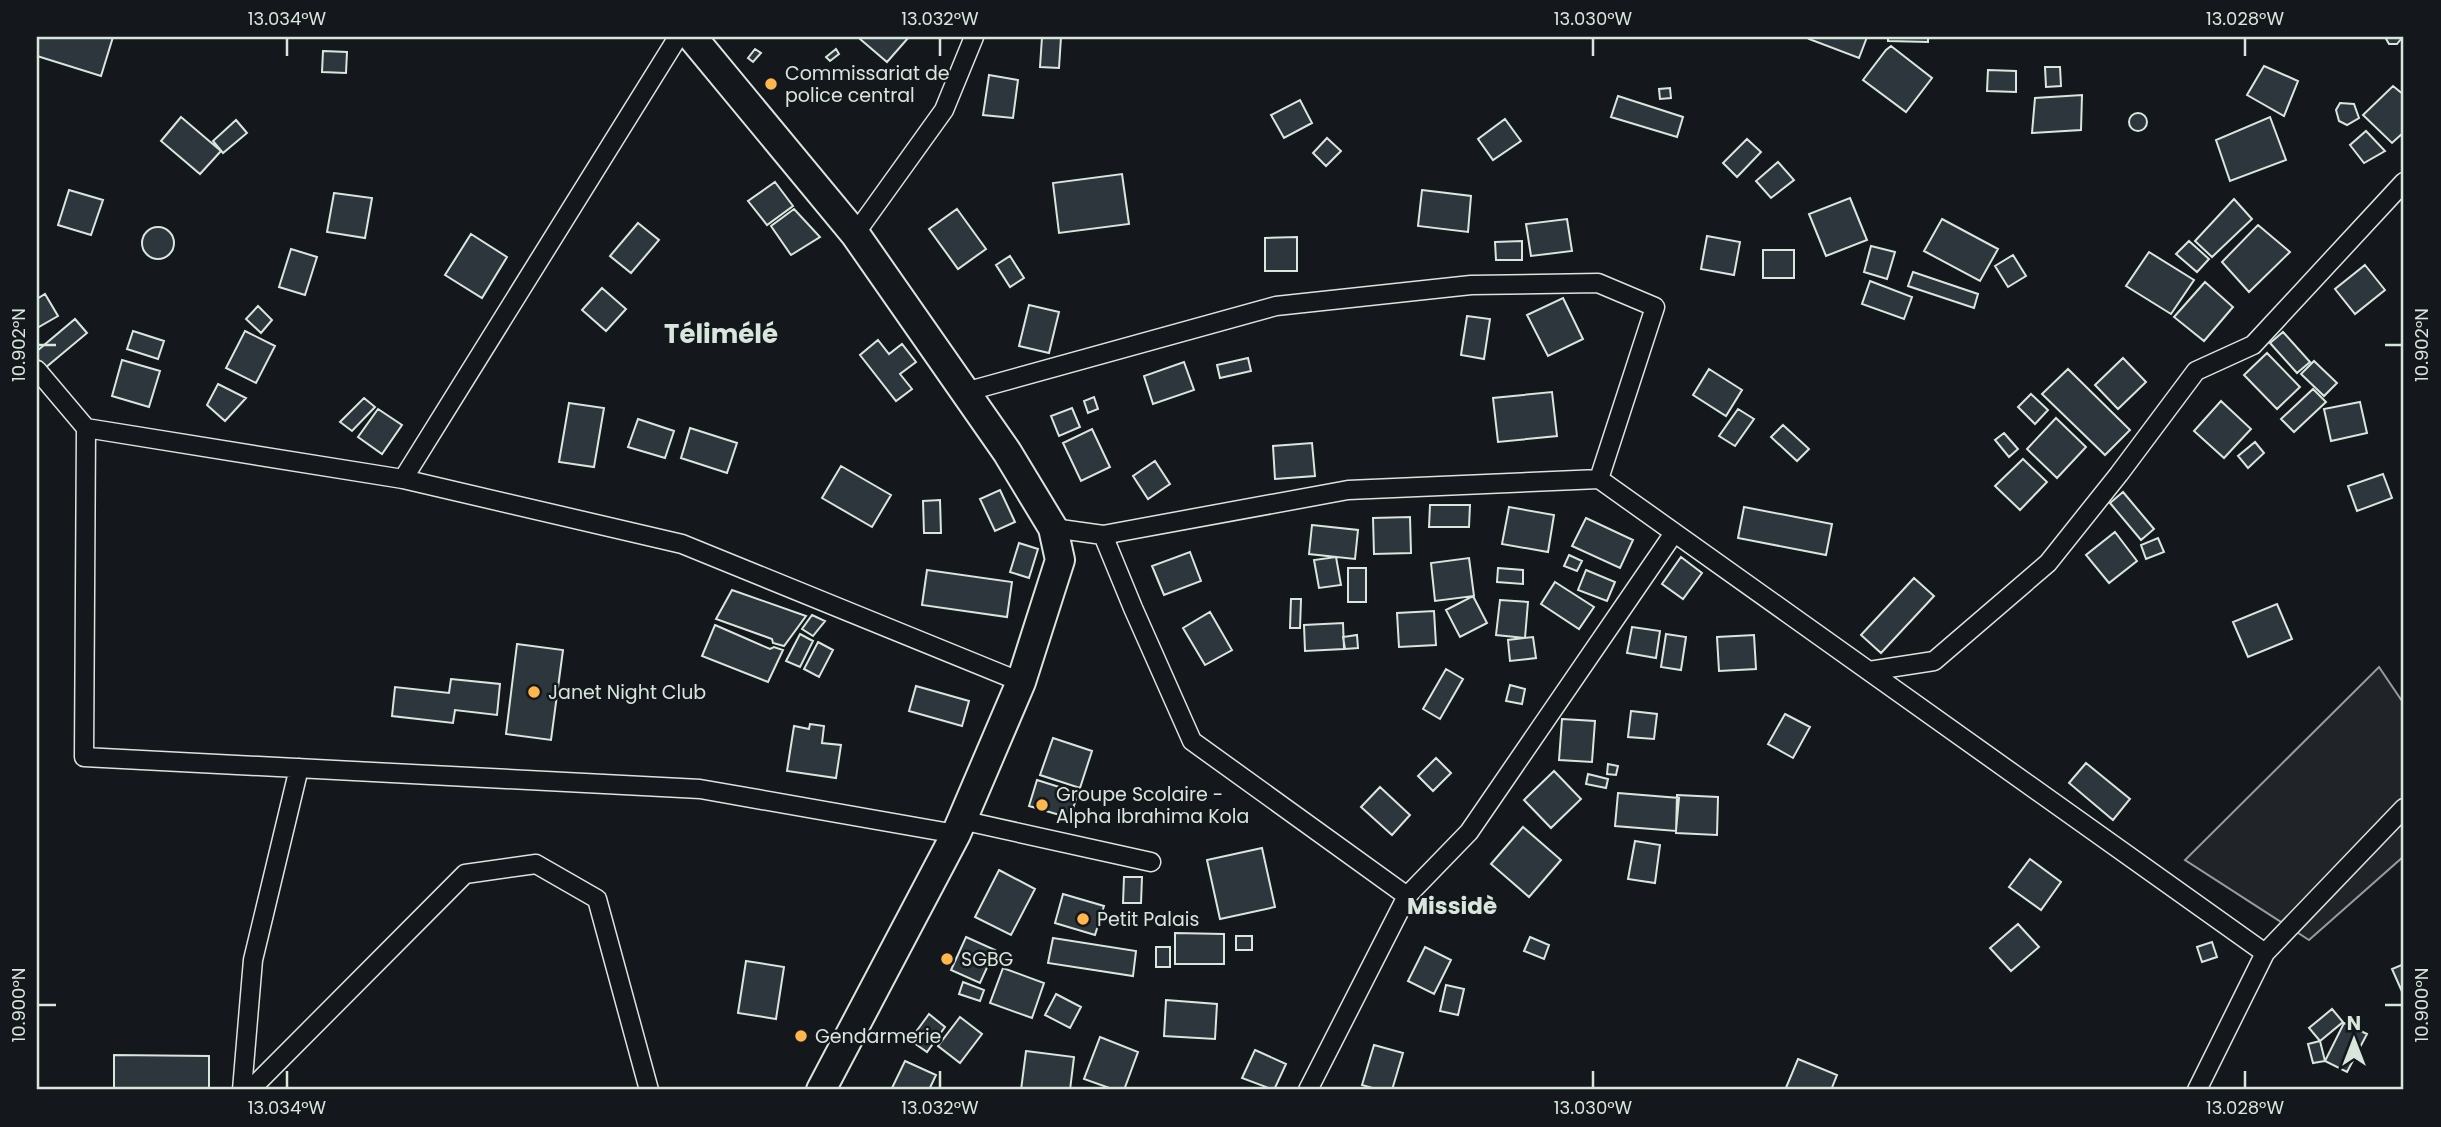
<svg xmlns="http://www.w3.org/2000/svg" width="2441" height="1127" font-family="Poppins,sans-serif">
	<rect width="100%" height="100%" fill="#14181c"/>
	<path fill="#202428" stroke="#939e99" stroke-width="2" d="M2379,667l25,37v152l-95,84 -124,-80z"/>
	<path fill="#2c363c" stroke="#d8e6dc" stroke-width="2" d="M37,37h76l-12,39 -64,-20z
		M862,37h47l-22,25 -27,-23z
		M1042,37h19l-2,31 -19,-1z
		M1810,37h57l-8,21 -50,-19z
		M1888,37h40v5l-40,-1z
		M2385,37h16v2l-4,5h-8z
		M1891,46l41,32 -26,34 -43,-32 23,-30z
		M755,49l6,4 -8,9 -5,-4z
		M836,49l3,5 -9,7 -4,-4z
		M323,51l24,1 -1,21 -24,-1z
		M2264,66l34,15 -14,35 -37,-21z
		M2045,67h15l1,19 -15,1z
		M1988,70l28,1v21l-29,-1z
		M989,75l29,5 -5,38 -30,-3z
		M2393,86l11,9v37l-12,11 -29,-28z
		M1670,88l1,10 -11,1 -1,-10z
		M2082,95l-1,35 -49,3 3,-35z
		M1618,96l65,21 -6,20 -66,-20z
		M1300,100l12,23 -28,15 -13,-23z
		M2340,103l14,1 5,14 -12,7 -8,-4 -3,-11z
		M2129 122a9 9 0 1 1 18 0a9 9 0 1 1-18 0Z
		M181,117l40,34 -21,23 -39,-33z
		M2270,117l16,43 -56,21 -14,-41z
		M1505,119l16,22 -28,19 -15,-21z
		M236,120l11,13 -24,20 -10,-12z
		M2366,131l19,20 -21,12 -14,-18z
		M1327,138l14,13 -15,15 -13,-13z
		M1747,139l14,13 -24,25 -14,-14z
		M1778,162l16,18 -23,18 -15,-17z
		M1122,174l7,50 -70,9 -6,-50z
		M775,182l18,24 -26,19 -19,-24z
		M69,190l34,10 -12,35 -33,-10z
		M1422,190l49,6 -3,36 -50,-6z
		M334,193l38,5 -7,40 -38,-6z
		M1850,198l17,42 -41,16 -17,-42z
		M2234,199l18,20 -40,38 -17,-16z
		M794,209l26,28 -29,18 -20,-29z
		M957,209l29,40 -28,20 -29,-40z
		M1567,219l5,32 -41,5 -5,-32z
		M1942,219l56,30 -18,32 -56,-30z
		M638,223l21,17 -28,33 -21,-17z
		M2258,225l32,27 -41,40 -27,-30z
		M142 243a16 16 0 1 1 32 0a16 16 0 1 1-32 0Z
		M471,234l36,23 -25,41 -37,-23z
		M1707,236l33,6 -6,33 -33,-6z
		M1297,237v34h-32v-33z
		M1522,241v19h-26l-1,-18z
		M2189,241l20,18 -12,13 -21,-18z
		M1871,246l24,6 -8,27 -23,-7z
		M291,249l26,8 -12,38 -26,-8z
		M1763,250h31v28h-31z
		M2149,252l45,28 -23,34 -45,-28z
		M2013,255l13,21 -18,11 -13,-21z
		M1010,256l14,22 -14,9 -14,-22z
		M2365,265l20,25 -30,24 -20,-25z
		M1913,272l65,22 -4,14 -66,-22z
		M1870,281l42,16 -8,22 -42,-15z
		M2205,282l28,25 -29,34 -30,-24z
		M602,288l24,21 -20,22 -24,-21z
		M45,294l13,22 -21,12v-29z
		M1563,298l20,41 -35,17 -21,-41z
		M1029,305l30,7 -10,41 -30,-7z
		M258,306l14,14 -11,13 -15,-14z
		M1467,316l23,3 -6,40 -23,-4z
		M75,319l12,14 -42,35 -8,-10v-7z
		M133,331l31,10 -6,18 -31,-10z
		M245,331l30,15 -19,37 -30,-15z
		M2283,332l27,30 -13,11 -27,-30z
		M878,340l11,14 13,-10 14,18 -16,12 12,15 -16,12 -36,-46z
		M2267,353l33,34 -23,22 -33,-34z
		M1248,358l3,13 -31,7 -3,-13z
		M2123,358l23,24 -28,27 -23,-24z
		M122,360l38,11 -11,36 -37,-11z
		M2314,361l23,22 -13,13 -23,-22z
		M1184,362l10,28 -41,14 -9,-28z
		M1709,369l33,21 -16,26 -33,-21z
		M2068,369l62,61 -25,25 -63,-61z
		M218,384l28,14 -21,23 -18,-16z
		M2313,389l13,13 -32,30 -13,-13z
		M1552,392l5,44 -59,6 -5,-44z
		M2031,394l17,16 -13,14 -17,-17z
		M1094,397l4,12 -10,4 -4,-12z
		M364,398l11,9 -23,24 -12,-9z
		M2221,401l30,28 -27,29 -30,-27z
		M2360,402l7,31 -36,8 -7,-32z
		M569,403l35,5 -10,59 -35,-5z
		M1072,408l8,19 -21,9 -8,-20z
		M378,409l24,16 -20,29 -24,-17z
		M1738,409l16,10 -19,27 -16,-10z
		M2056,418l30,29 -29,31 -30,-29z
		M638,419l36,12 -9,27 -37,-11z
		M1783,425l26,24 -12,12 -26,-24z
		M690,428l47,15 -10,30 -46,-15z
		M1092,429l18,38 -29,14 -18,-38z
		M2004,433l14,16 -9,8 -14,-17z
		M2255,442l9,11 -16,15 -10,-12z
		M1312,443l3,33 -40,3 -2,-33z
		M2023,459l24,23 -27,28 -25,-24z
		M1155,461l15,23 -22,15 -15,-23z
		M841,466l50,29 -19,32 -50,-29z
		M2383,474l9,24 -35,13 -9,-25z
		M1000,490l15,32 -20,9 -15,-32z
		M2123,492l31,37 -13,11 -31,-37z
		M940,500l1,33h-17l-1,-32z
		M1430,505h40l-1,22h-40z
		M1509,507l45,8 -6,37 -46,-8z
		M1744,507l88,17 -6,31 -88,-17z
		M1410,517l1,36 -37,1 -1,-36z
		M1586,518l47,22 -13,28 -48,-22z
		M1312,525l46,5 -3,29 -46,-5z
		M2115,532l22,29 -28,22 -23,-28z
		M2158,538l6,14 -18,7 -5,-14z
		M1019,543l19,6 -9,29 -19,-6z
		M1190,552l11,29 -37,14 -12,-29z
		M1569,555l13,6 -5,10 -13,-5z
		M1336,557l5,28 -22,3 -5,-28z
		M1681,557l21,16 -19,26 -21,-15z
		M1469,558l5,38 -39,5 -4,-38z
		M1348,568h18v34h-18z
		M1498,568l25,2v14l-26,-2z
		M927,570l85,12 -5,35 -85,-12z
		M1586,570l29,12 -8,19 -29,-11z
		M1914,578l20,18 -53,57 -20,-18z
		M1555,582l39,25 -15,22 -38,-25z
		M732,590l74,26 -22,30 -11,-3 -1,-4 -56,-20z
		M1473,596l14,27 -27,14 -14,-27z
		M1291,599h10l-1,29h-10z
		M1500,600l28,2 -3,36 -29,-3z
		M2277,604l15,35 -44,18 -15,-35z
		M1434,611l2,34 -37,2 -2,-34z
		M1210,612l22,38 -27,15 -22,-37z
		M812,615l13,6 -12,15 -11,-7z
		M1343,623l1,26 -39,2 -1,-26z
		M715,625l55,24 4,-2 9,3 -15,32 -66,-26z
		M1632,627l28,4 -4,27 -29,-5z
		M800,634l13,7 -13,26 -14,-6z
		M1666,634l20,3 -5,33 -20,-3z
		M1357,635l1,13 -13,1 -2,-12z
		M1754,635l2,34 -37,2 -2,-34z
		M1533,637l3,21 -26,3 -2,-21z
		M818,642l15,8 -14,27 -15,-8z
		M517,644l46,6 -12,90 -45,-6z
		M1446,669l17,10 -23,40 -17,-10z
		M451,679l49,5 -3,31 -42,-5 -2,13 -61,-7 3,-29 54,6z
		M1510,685l15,4 -3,15 -16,-3z
		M916,686l53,15 -7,25 -53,-15z
		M1631,711l26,3 -3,25 -26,-2z
		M1785,714l25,13 -17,31 -25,-14z
		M1562,719l33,2 -3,41 -33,-2z
		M810,724l14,2 -2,17 19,2 -5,33 -49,-7 7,-45 15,3z
		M1053,738l39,13 -12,37 -40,-13z
		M1436,758l15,15 -18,18 -15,-15z
		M2086,763l44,36 -17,21 -44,-37z
		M1608,764l10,2 -2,9 -9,-1z
		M1554,771l27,28 -30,29 -27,-28z
		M1588,774l20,5 -2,9 -20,-4z
		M1037,780l41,13 -8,25 -41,-12z
		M1380,787l30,28 -18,20 -31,-28z
		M1618,793l61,5 -3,33 -61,-5z
		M1677,795l41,2 -1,38 -41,-2z
		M1523,827l38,33 -32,37 -38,-33z
		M1635,841l25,4 -5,38 -27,-4z
		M1262,848l13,59 -55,12 -13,-59z
		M2030,859l31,23 -20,28 -32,-23z
		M999,870l36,19 -24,46 -36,-18z
		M1124,877h18l-1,26h-18z
		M1063,894l41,12 -9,29 -40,-12z
		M2018,924l21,23 -28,24 -21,-23z
		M1175,933l49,1v30h-49z
		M1236,936h16v14h-16z
		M966,937l29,13 -15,33 -29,-13z
		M1530,937l19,8 -5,14 -20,-8z
		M1053,938l83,13 -3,25 -85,-13z
		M2212,942l5,15 -15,5 -5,-15z
		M1156,947h14v20h-14z
		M1425,947l26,13 -17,34 -26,-13z
		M746,961l38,6 -8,52 -38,-6z
		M2404,964v32l-12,-27z
		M1003,968l41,15 -12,35 -42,-15z
		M963,982l21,8 -4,11 -21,-7z
		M1446,985l18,4 -6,26 -18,-4z
		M1056,994l25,13 -11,21 -25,-13z
		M1166,1000l51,4 -2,35 -51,-3z
		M2332,1009l11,13 -23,19 -11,-13z
		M929,1014l16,13 -18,25 -17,-12z
		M960,1017l22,17 -22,29 -22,-17z
		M2344,1023l23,11 -20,38 -22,-11z
		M1100,1037l38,15 -14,38h-9l-31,-11z
		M2320,1041l5,20 -12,2 -5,-19z
		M1374,1045l29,8 -11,37h-13l-17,-5z
		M1255,1050l31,14 -12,26 -32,-12z
		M1026,1051l48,6 -4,33h-49z
		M114,1055l95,1v34h-95z
		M1798,1059l39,16 -6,15h-46z
		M905,1061l31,14 -7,15h-38z"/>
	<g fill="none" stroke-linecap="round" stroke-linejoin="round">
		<defs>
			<path id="minor" d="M855,234l89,-124 30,-73
				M37,370l49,58 317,51 279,65 339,138
				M965,392l311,-86 195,-21 127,-2 57,24 -56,172
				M86,428l-2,329 616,32 256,45
				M403,479l275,-442
				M1053,528l50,7 245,-45 251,-11 666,474
				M1103,535l30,73 59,133 215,155 -99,194
				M1869,671l65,-10 114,-98 71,-89 77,-103 57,-26 151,-163
				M961,820l190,42
				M1407,896l62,-64 205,-299
				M242,1090l11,-130 46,-192
				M250,1090l215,-216 71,-10 61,35 52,191
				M2197,1090l68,-137 139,-145"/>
			<path id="primary" d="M692,37l163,197 152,218 46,76 7,32 -39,122 -65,152 -135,256"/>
		</defs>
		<use href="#minor" stroke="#d8e6dc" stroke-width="21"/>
		<use href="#primary" stroke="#d8e6dc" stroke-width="32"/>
		<use href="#minor" stroke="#14181c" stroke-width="18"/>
		<use href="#primary" stroke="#14181c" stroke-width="28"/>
	</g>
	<path fill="none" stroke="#d8e6dc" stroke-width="2.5" d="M287,38v18M940,38v18M1593,38v18M2245,38v18M38,345h18M2385,345h17M38,1005h18M2385,1005h17M287,1071v17M940,1071v17M1593,1071v17M2245,1071v17"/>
	<g fill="#ffb74d" stroke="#14181c" stroke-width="2.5">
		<circle cx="771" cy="84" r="7"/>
		<circle cx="534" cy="692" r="7"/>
		<circle cx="1042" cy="805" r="7"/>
		<circle cx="1083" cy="919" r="7"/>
		<circle cx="947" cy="959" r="7"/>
		<circle cx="801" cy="1036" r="7"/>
	</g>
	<g text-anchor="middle" stroke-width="5" stroke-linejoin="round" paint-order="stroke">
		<g font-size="19" fill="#d8e6dc" stroke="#14181c" text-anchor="start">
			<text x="785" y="80">Commissariat de<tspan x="785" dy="22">police central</tspan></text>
			<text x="548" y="699">Janet Night Club</text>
			<text x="1056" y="801">Groupe Scolaire -<tspan x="1056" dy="22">Alpha Ibrahima Kola</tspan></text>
			<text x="1097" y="926">Petit Palais</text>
			<text x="961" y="966">SGBG</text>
			<text x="815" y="1043">Gendarmerie</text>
		</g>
		<g font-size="23" font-weight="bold" fill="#d8e6dc" stroke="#14181c">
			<text x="1452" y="914">Missidè</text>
		</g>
		<g font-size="26" font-weight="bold" fill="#d8e6dc" stroke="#14181c">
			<text x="721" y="343">Télimélé</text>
		</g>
	</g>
	<rect width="2441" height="1127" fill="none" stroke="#14181c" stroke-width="77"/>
	<g transform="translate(2354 1040)" stroke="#14181c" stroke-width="5" paint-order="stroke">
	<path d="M0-5L12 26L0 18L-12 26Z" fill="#d8e6dc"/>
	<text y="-10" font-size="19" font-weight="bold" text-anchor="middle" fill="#d8e6dc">N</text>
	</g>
	<rect x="38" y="38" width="2364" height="1050" fill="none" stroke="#d8e6dc" stroke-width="2.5"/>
	<g font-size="18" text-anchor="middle" fill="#d8e6dc">
		<text x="287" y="25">13.034°W</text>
		<text x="940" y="25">13.032°W</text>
		<text x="1593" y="25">13.030°W</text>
		<text x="2245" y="25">13.028°W</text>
		<text transform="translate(19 345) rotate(-90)" y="6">10.902°N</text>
		<text transform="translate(2422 345) rotate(-90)" y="6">10.902°N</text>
		<text transform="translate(19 1005) rotate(-90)" y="6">10.900°N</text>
		<text transform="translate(2422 1005) rotate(-90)" y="6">10.900°N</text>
		<text x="287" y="1114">13.034°W</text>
		<text x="940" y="1114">13.032°W</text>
		<text x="1593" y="1114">13.030°W</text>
		<text x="2245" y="1114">13.028°W</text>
	</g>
</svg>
